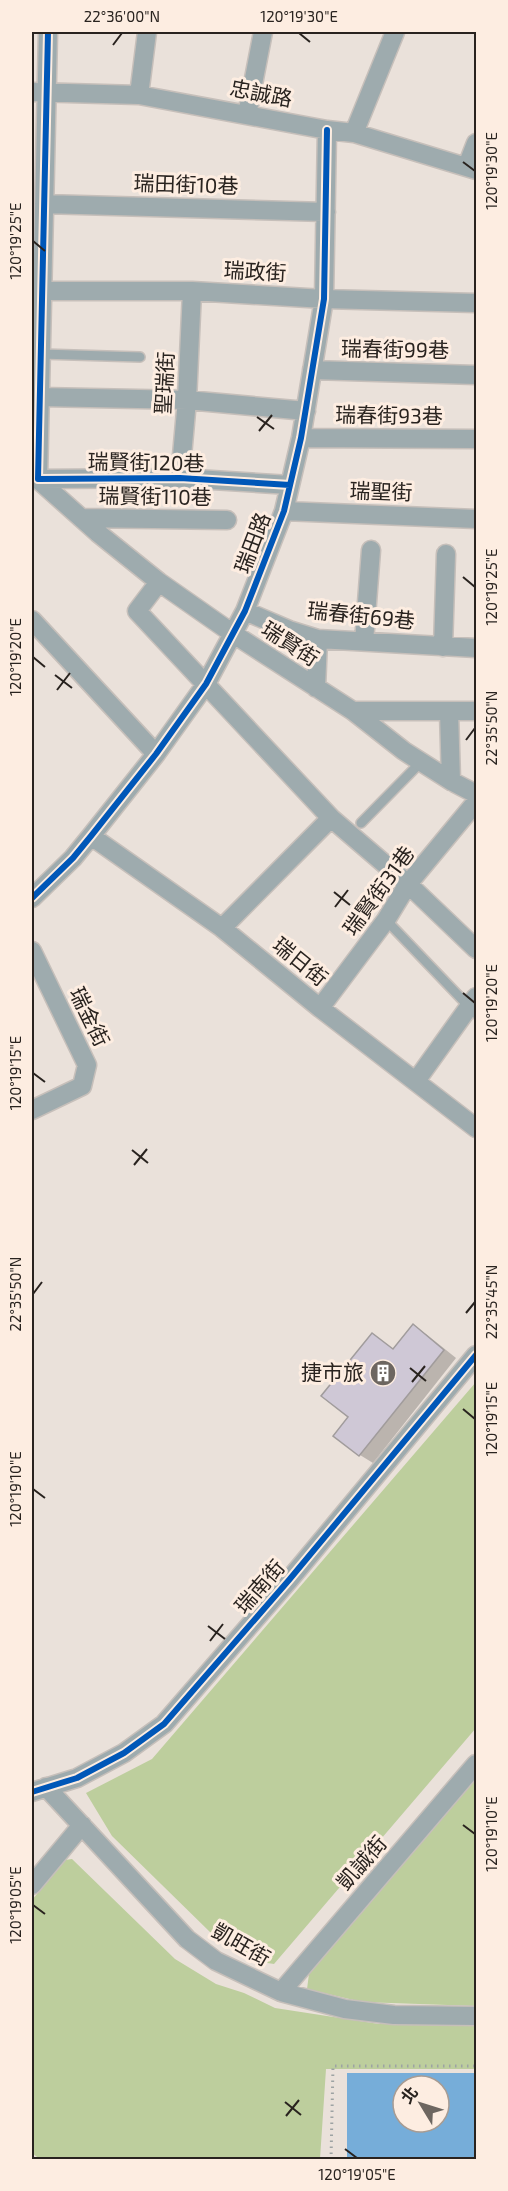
<svg xmlns="http://www.w3.org/2000/svg" width="508" height="2191" font-family="'Exo 2','Noto Sans TC',sans-serif">
	<rect width="100%" height="100%" fill="#eae1da"/>
	<path fill="#bdce9d" d="M476,1382v346l-202,236 -19,-3 -44,-28 -99,-97 -26,-43 66,-34z
		M476,1778v228l-114,-4 -55,-13 2,-15z
		M72,1859l103,100 41,25 28,9 31,15 104,16h97v45h-150l-6,90 -279,1 -9,-7v-253l33,-40z"/>
	<path fill="#76add9" fill-rule="evenodd" d="M347,2073h129v86h-129zM403,2086h36v36h-36z"/>
	<path fill="#0003" d="M413,1326l13,8 30,24 -83,105 -13,-8 -25,-20 15,-18 22,-82 23,15z"/>
	<path fill="#cfc8d6" stroke="#a19c9c" stroke-width="1.5" d="M413,1324l31,26 -85,106 -26,-20 15,-19 -27,-21 51,-63 21,16z"/>
	<g fill="none" stroke-linecap="round" stroke-linejoin="round">
		<defs>
			<path id="service" d="M41,354l99,3
				M361,823l60,-61
				M386,920l90,94"/>
			<path id="minor" d="M48,32l-10,447 142,-1 110,7
				M32,92l107,3 188,35 27,3 122,37
				M139,95l8,-63
				M247,115l16,-83
				M354,133l41,-101
				M467,166l9,-23
				M44,204l282,8
				M32,291h160l132,8 152,4
				M312,370l164,5
				M41,397l146,3 119,11
				M301,438l175,1
				M33,475l65,58 61,49 73,51 121,78 51,40 47,30 25,13
				M180,478l7,-78 5,-109
				M284,511l192,8
				M81,518l146,2
				M159,582l-22,29 194,207 -109,110
				M245,611l44,19 29,9 158,9
				M32,620l124,134
				M364,642l7,-92
				M443,647l3,-93
				M316,688l2,-49
				M353,711h123
				M449,711l2,70
				M331,818l77,66 68,65
				M91,836l131,92 98,80 156,120
				M32,898l41,-40 18,-22 65,-82 50,-70 39,-73 39,-100 17,-73 23,-139 3,-169
				M32,951l55,114 -5,21 -50,24
				M320,1008l66,-88 22,-36 68,-82
				M416,1081l60,-84
				M46,1787l141,152 29,22 65,31 64,17 49,6 82,1
				M32,1792l45,-14 47,-25 40,-29 125,-144 187,-225
				M32,1885l50,-60
				M281,1992l195,-228"/>
		</defs>
		<use href="#service" stroke="#c6bfba" stroke-width="12"/>
		<use href="#minor" stroke="#c6bfba" stroke-width="21"/>
		<path stroke="#9da3a3" stroke-width="3" stroke-dasharray="1.5 4.5" stroke-linecap="butt" d="M331,2160l2,-94h143"/>
		<use href="#service" stroke="#9eabae" stroke-width="9"/>
		<use href="#minor" stroke="#9eabae" stroke-width="18"/>
		<defs>
			<path id="cycleway" d="M48,32l-10,447 142,-1 110,7
				M32,898l41,-40 18,-22 65,-82 50,-70 39,-73 39,-100 17,-73 23,-139 3,-169
				M32,1792l45,-14 47,-25 40,-29 125,-144 187,-225"/>
		</defs>
		<use href="#cycleway" stroke="#fdede1" stroke-width="10"/>
		<use href="#cycleway" stroke="#0057b8" stroke-width="6"/>
	</g>
	<path fill="none" stroke="#29231f" stroke-width="2" d="M299,33l11,9M113,45l9,-12M463,162l12,9M33,241l12,10M257,417l17,12M259,431l13,-16M463,577l12,10M33,657l12,10M55,675l17,13M57,690l13,-17M466,740l9,-12M334,892l16,13M335,907l13,-17M463,993l12,10M33,1073l12,9M132,1150l16,13M134,1165l13,-16M33,1294l9,-12M466,1313l9,-11M410,1368l16,13M412,1382l13,-16M463,1409l12,10M33,1489l12,9M208,1626l17,13M210,1641l13,-17M463,1825l12,9M33,1905l12,9M285,2102l16,13M286,2116l13,-16M345,2149l12,9"/>
	<defs>
		<symbol id="building-disc" viewBox="-11 -11 22 22"><circle r="9.5" fill="#6d6660" stroke="#fdede1"/><path d="M-4-6H4V6H1V3H-1V6H-4ZM-2.5-4.3h1.7v1.8h-1.7ZM.8-4.3h1.7v1.8H.8ZM-2.5-1h1.7V.8h-1.7ZM.8-1h1.7V.8H.8Z" fill="#fff"/></symbol>
	</defs>
	<g fill-rule="evenodd">
		<use href="#building-disc" x="368" y="1358" width="30" height="30"/>
	</g>
	<g text-anchor="middle" stroke-width="6" stroke-linejoin="round" paint-order="stroke">
		<g font-size="21" fill="#29231f" stroke="#fdede1">
			<text transform="translate(261 94) rotate(11)" y="7">忠誠路</text>
			<text transform="translate(186 185) rotate(2)" y="7">瑞田街10巷</text>
			<text transform="translate(255 272) rotate(3)" y="7">瑞政街</text>
			<text transform="translate(395 350) rotate(1)" y="7">瑞春街99巷</text>
			<text transform="translate(165 383) rotate(-87)" y="7">聖瑞街</text>
			<text transform="translate(389 416) rotate(1)" y="7">瑞春街93巷</text>
			<text transform="translate(146 463) rotate(1)" y="7">瑞賢街120巷</text>
			<text transform="translate(381 492) rotate(2)" y="7">瑞聖街</text>
			<text transform="translate(155 497) rotate(1)" y="7">瑞賢街110巷</text>
			<text transform="translate(253 543) rotate(-69)" y="7">瑞田路</text>
			<text transform="translate(361 616) rotate(6)" y="7">瑞春街69巷</text>
			<text transform="translate(290 644) rotate(33)" y="7">瑞賢街</text>
			<text transform="translate(379 891) rotate(-54)" y="7">瑞賢街31巷</text>
			<text transform="translate(300 962) rotate(39)" y="7">瑞日街</text>
			<text transform="translate(89 1017) rotate(64)" y="7">瑞金街</text>
			<text transform="translate(260 1587) rotate(-49)" y="7">瑞南街</text>
			<text transform="translate(362 1863) rotate(-49)" y="7">凱誠街</text>
			<text transform="translate(241 1945) rotate(30)" y="7">凱旺街</text>
		</g>
		<g font-size="21" fill="#29231f" stroke="#fdede1" text-anchor="end">
			<text x="364" y="1380">捷市旅</text>
		</g>
	</g>
	<rect width="508" height="2191" fill="none" stroke="#fdede1" stroke-width="66"/>
	<g transform="translate(421 2104) rotate(308)"><circle r="28" fill="#fdede1" stroke="#a89c93" stroke-width="1.5"/>
	<path d="M0-4.5L10 22L0 15L-10 22Z" fill="#6d6660"/>
	<text y="-9" font-size="16" font-weight="bold" text-anchor="middle" fill="#29231f">北</text>
	</g>
	<rect x="33" y="33" width="442" height="2125" fill="none" stroke="#29231f" stroke-width="2"/>
	<g font-size="15" text-anchor="middle" fill="#29231f">
		<text x="122" y="22">22°36'00"N</text>
		<text x="299" y="22">120°19'30"E</text>
		<text transform="translate(492 171) rotate(-90)" y="5">120°19'30"E</text>
		<text transform="translate(16 241) rotate(-90)" y="5">120°19'25"E</text>
		<text transform="translate(492 587) rotate(-90)" y="5">120°19'25"E</text>
		<text transform="translate(16 657) rotate(-90)" y="5">120°19'20"E</text>
		<text transform="translate(492 728) rotate(-90)" y="5">22°35'50"N</text>
		<text transform="translate(492 1003) rotate(-90)" y="5">120°19'20"E</text>
		<text transform="translate(16 1073) rotate(-90)" y="5">120°19'15"E</text>
		<text transform="translate(16 1294) rotate(-90)" y="5">22°35'50"N</text>
		<text transform="translate(492 1302) rotate(-90)" y="5">22°35'45"N</text>
		<text transform="translate(492 1419) rotate(-90)" y="5">120°19'15"E</text>
		<text transform="translate(16 1489) rotate(-90)" y="5">120°19'10"E</text>
		<text transform="translate(492 1834) rotate(-90)" y="5">120°19'10"E</text>
		<text transform="translate(16 1905) rotate(-90)" y="5">120°19'05"E</text>
		<text x="357" y="2180">120°19'05"E</text>
	</g>
</svg>
